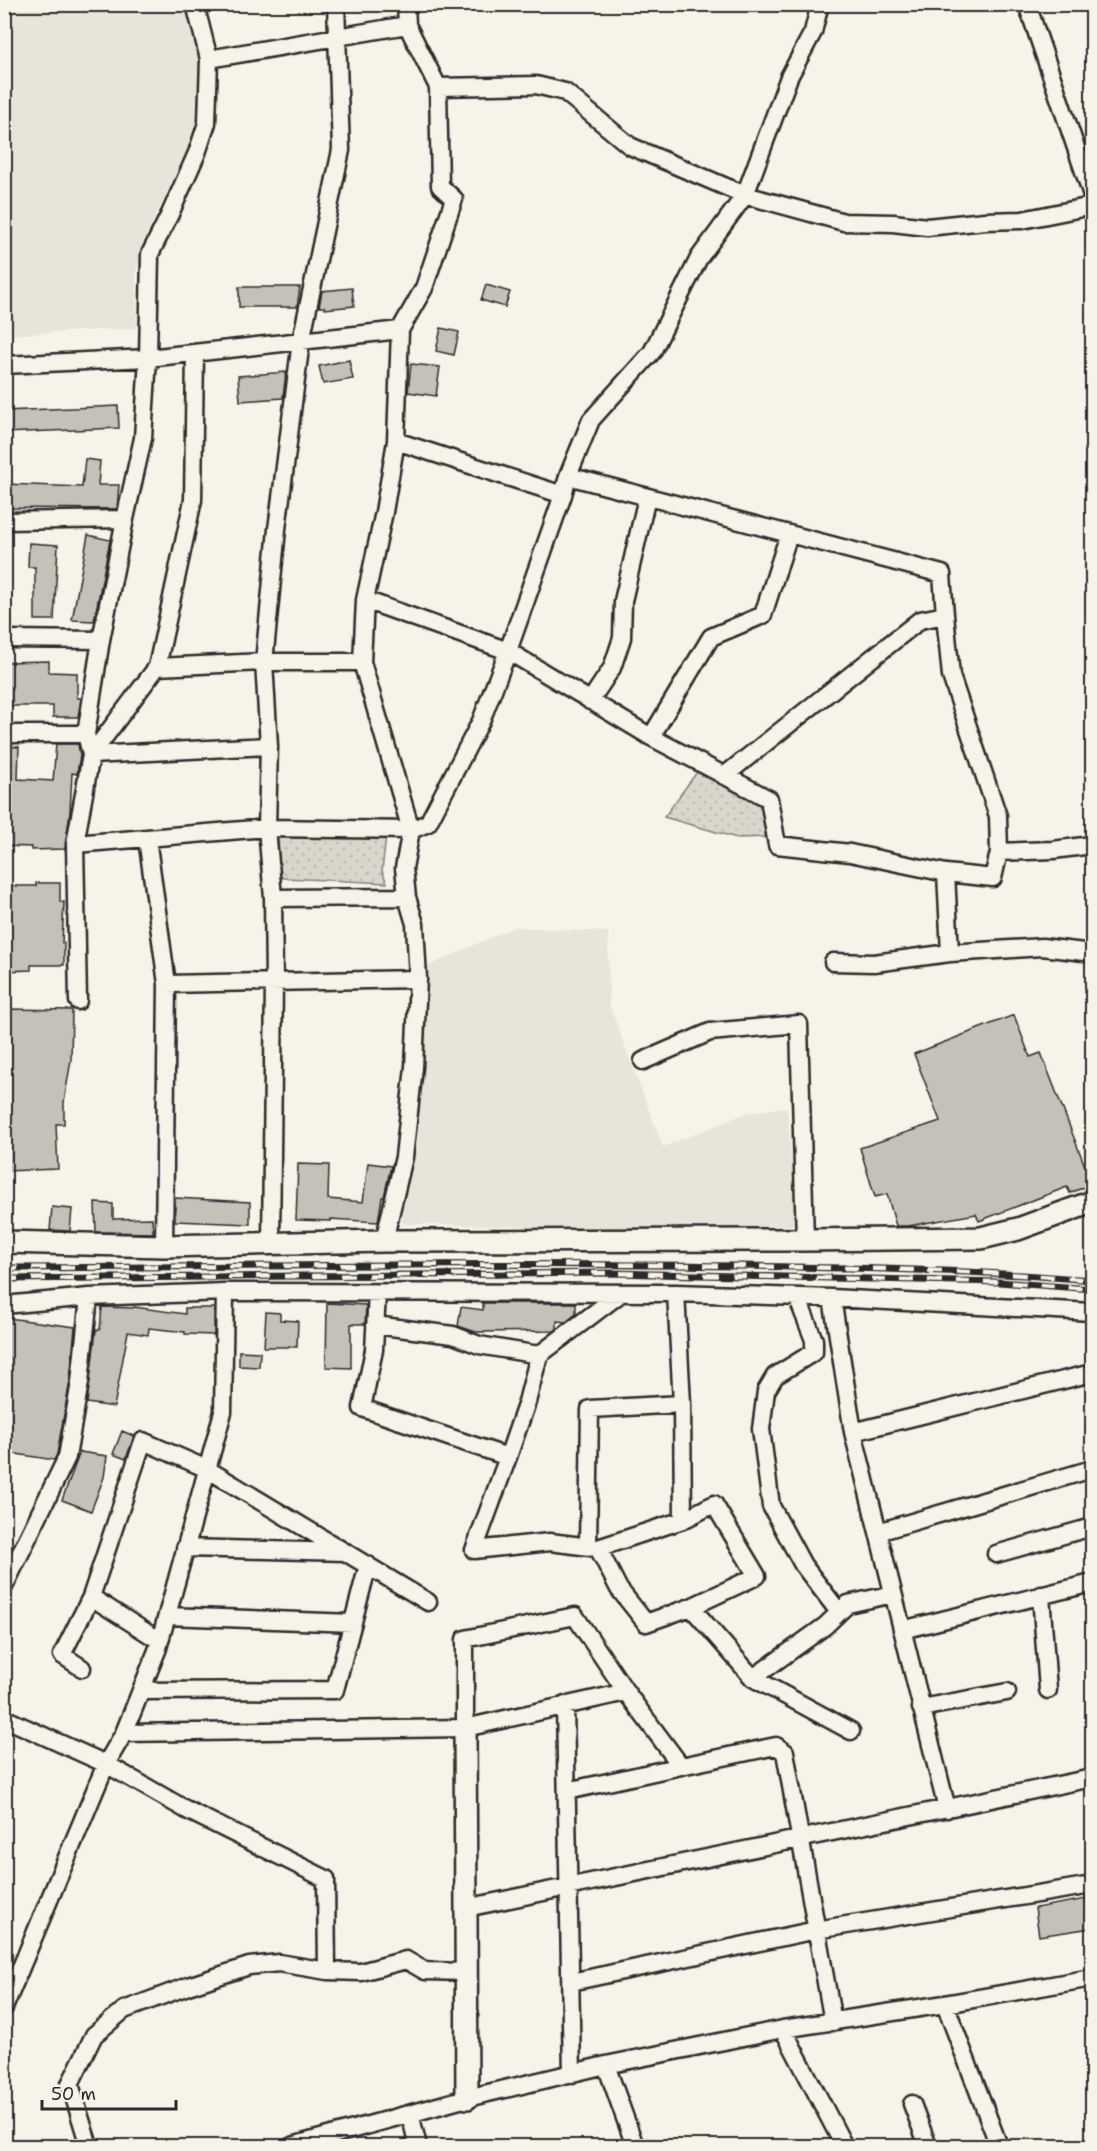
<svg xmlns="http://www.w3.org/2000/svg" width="1097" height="2151" font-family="'Shantell Sans',sans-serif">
	<defs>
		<pattern id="park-dots" width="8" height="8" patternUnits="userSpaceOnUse" patternTransform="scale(1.5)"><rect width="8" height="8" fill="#dad6cc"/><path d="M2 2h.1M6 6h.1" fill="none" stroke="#bbb8af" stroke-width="1.8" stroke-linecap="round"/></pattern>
	</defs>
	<rect width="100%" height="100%" fill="#f7f3e8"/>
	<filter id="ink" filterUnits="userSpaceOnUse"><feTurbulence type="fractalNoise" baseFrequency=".0167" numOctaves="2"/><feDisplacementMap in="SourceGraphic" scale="12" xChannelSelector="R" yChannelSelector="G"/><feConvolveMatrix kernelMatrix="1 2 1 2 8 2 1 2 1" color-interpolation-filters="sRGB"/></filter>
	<g filter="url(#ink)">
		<path fill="#e8e4da" d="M5,5h181l15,60v36l-8,37 -50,104 -7,29 1,57 -132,7z
			M514,927l94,5 1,72 54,143 86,-35 38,-5 10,123 -13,2 -379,-8 -4,-3 13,-72 9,-102 3,-80z"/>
		<path fill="url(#park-dots)" stroke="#82807c" stroke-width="1.5" d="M697,772l68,31 4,34 -32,1 -73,-21z
			M264,835l122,1 -4,35 5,12 -123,-6z"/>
		<path fill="#c4c1b9" stroke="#2b2b2b" stroke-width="1.5" d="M486,285l24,7 -5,15 -24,-7z
			M239,287h61l-3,20h-58z
			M352,288l2,18 -29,3v-2h-6l3,-16z
			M441,328l18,4 -5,23 -18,-4z
			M349,360l4,19 -30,5 -4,-18z
			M411,364l29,3 -4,29 -28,-4z
			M286,372l-3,26 -43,3 -2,-25z
			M118,406l1,22 -115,5v-22z
			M85,459l15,2 -2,24h21l-2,24 -113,-1v-24l78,3z
			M88,535l22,5 -16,81 -22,-1z
			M29,543l29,2 -4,75h-19v-53h-7z
			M49,661v11l28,1v25h4l-3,19h-25v-11h-49v-44z
			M56,744h22l2,11 -3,19 -5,-1 -2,39 -5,37 -34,1v-3l-27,-1v-100l15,1 -1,32 35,2z
			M36,883h24v19h4l-2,41h2v22h-33v5l-27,1v-85h32z
			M4,1009l68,1 -1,50 -7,42v22h-8l2,45 -54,2z
			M1014,1015l16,42 11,-4 51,131 -22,9 -3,-6 -88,34 -3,-7 -68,12h-12l-9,-32 -12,3 -15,-49 80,-27 -26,-67z
			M368,1163l23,3 -7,31h-2l-4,25 -47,-3v2l-35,-1 2,-56 31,1 -1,34 35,3z
			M175,1198l75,4v22l-75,-3z
			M95,1203l18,1v15l39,-1 1,15 -57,-1z
			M52,1207l20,2 -2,22 -20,-1z
			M327,1303l39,2 -1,19h-14v44l-25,-1z
			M483,1303h93v11l-10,8 -9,-1v8l-3,2 -78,1 -18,-6 3,-19 22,3z
			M102,1307l31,1 1,-1 51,7v-6h29v27l-29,-1v-2l-36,-4 -1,7 -20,-3 -14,75 -27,-4 9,-73h4z
			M266,1312l14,1v7l18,1 -1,26h-33z
			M8,1318l67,9 -5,54 -13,73 -3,6 -50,-8v-105z
			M239,1351l21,1 -1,15 -20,-1z
			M122,1431l12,5 -8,23 -13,-5z
			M80,1452l27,4 -3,21 -13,34 -29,-11z
			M1086,1899l5,29 -52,8 -4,-28z"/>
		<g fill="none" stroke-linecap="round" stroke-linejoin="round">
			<defs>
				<path id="minor" d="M820,4l-7,28 -24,45 -44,118 -46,63 -47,94 -61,68 -23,56 -5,19 -55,156 143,86 118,62 8,46 73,8 96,20 47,5 6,-26 54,-2 39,-5
					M1027,4l65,191
					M209,59l198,-34
					M438,87l98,-2 29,7 65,54 115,49 99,27 49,1 34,4 58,-6 37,-1 70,-14
					M4,365l144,-7 252,-28
					M396,441l167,54
					M568,476l374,98 3,41 -25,5 -196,156
					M4,521l121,-2
					M945,615l6,61 47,140 1,36
					M4,639l97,1
					M157,667l107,-5h98
					M590,701l22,-33 10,-30 1,-37 24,-104
					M4,734h82
					M651,737l60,-100 52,-22 26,-81
					M91,755l66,-88 36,-167 2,-147
					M91,755l178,-9
					M147,838l20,146 -3,262
					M75,844l192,-16 144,2 17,-7 53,-102 27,-70 -143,-51
					M946,873l4,80
					M273,898l134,-1
					M833,962l41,1 76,-10 92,-6 50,6
					M167,984l251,-5
					M78,1001l-3,-157 16,-89 -5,-21 15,-94 24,-121 18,-81 5,-80 2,-104 20,-40 27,-61 10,-30 2,-64 -14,-55
					M643,1061l67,-29 89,-8 6,216
					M384,1241l20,-84 10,-90 4,-88 -3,-55 -8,-27 -3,-29 7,-38 -49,-168 3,-62 19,-88 12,-71 4,-111 24,-42 30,-89 -14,-13 -2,-99 -31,-62 -1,-21
					M271,1243l3,-262 -1,-83 -6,-70 2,-82 -5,-84 13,-133 24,-188 40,-191 -5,-146
					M377,1293l-3,57 -12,58 146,49 -34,93 76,-8 48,6 85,-28 -1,-116 -6,-111
					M797,1297l17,43v12l-39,24 -9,15 -5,38 10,77 32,59 36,47
					M832,1298l21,134 94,377
					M4,1305l85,-8 136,-5 451,1 156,5 260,14
					M375,1325l78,10 26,10 60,10
					M853,1432l239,-59
					M508,1457l19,-55 12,-47 82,-62
					M683,1520l31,-16 43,72 -66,31
					M878,1532l214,-63
					M588,1546l2,-137 92,-5
					M185,1548l161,4
					M598,1548l21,41 27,34 45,-16 62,71 98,53
					M996,1554l96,-27
					M4,1587l63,-130 13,-75 9,-85
					M1041,1595l7,95
					M91,1597l69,44
					M167,1616l186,7
					M902,1630l190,-47
					M82,1668l-20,-13 29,-58 52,-156 64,28 221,133
					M753,1678l72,-52 23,-22 45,-10
					M141,1691l194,-1 33,-125
					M565,1705l7,369
					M921,1708l86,-16
					M4,1718l102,46 79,45 141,70 1,92
					M465,1728v-89l110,-23 51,76 55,74 95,-20 9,6 48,270
					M124,1733l341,-5 161,-36
					M567,1791l114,-25
					M466,1908l626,-130
					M571,1982l245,-52 276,-45
					M945,2004l54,142
					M4,2008l102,-244 18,-31 34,-85 65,-236 2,-120
					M783,2029l61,117
					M606,2065l29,81
					M912,2104l16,42
					M410,2114l8,32
					M89,2146l-19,-62 24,-49 30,-25 64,-24 61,-20 30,-3 48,8 34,1 45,-12 19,11 41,1
					M292,2146l175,-48 139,-33 177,-36 162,-25 147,-26"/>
				<path id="tertiary" d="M4,1242l160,4 220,-5 421,-1 176,-2 37,-9 74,-27
					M465,1728l2,370"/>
			</defs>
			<use href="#minor" stroke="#2b2b2b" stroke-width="21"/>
			<use href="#tertiary" stroke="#2b2b2b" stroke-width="26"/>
			<use href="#minor" stroke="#f7f3e8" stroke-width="16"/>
			<use href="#tertiary" stroke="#f7f3e8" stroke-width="21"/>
			<defs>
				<path id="rail" d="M4,1268c245,-1 489,-6 733,-2 119,2 237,4 355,14
					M4,1279l607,-6 388,9 93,7"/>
			</defs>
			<use href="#rail" stroke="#2b2b2b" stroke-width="7"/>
			<use href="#rail" stroke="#f7f3e8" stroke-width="4.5" stroke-dasharray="14" stroke-linecap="butt"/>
		</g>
	</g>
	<rect width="1097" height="2151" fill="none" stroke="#f7f3e8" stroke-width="24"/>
	<rect x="12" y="12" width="1073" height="2127" fill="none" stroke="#2b2b2b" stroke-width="2" filter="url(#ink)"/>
	<path d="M42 2100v9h134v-9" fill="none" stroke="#2b2b2b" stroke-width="3"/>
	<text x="51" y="2100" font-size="18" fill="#2b2b2b" stroke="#f7f3e8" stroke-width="4.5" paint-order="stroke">50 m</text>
</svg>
